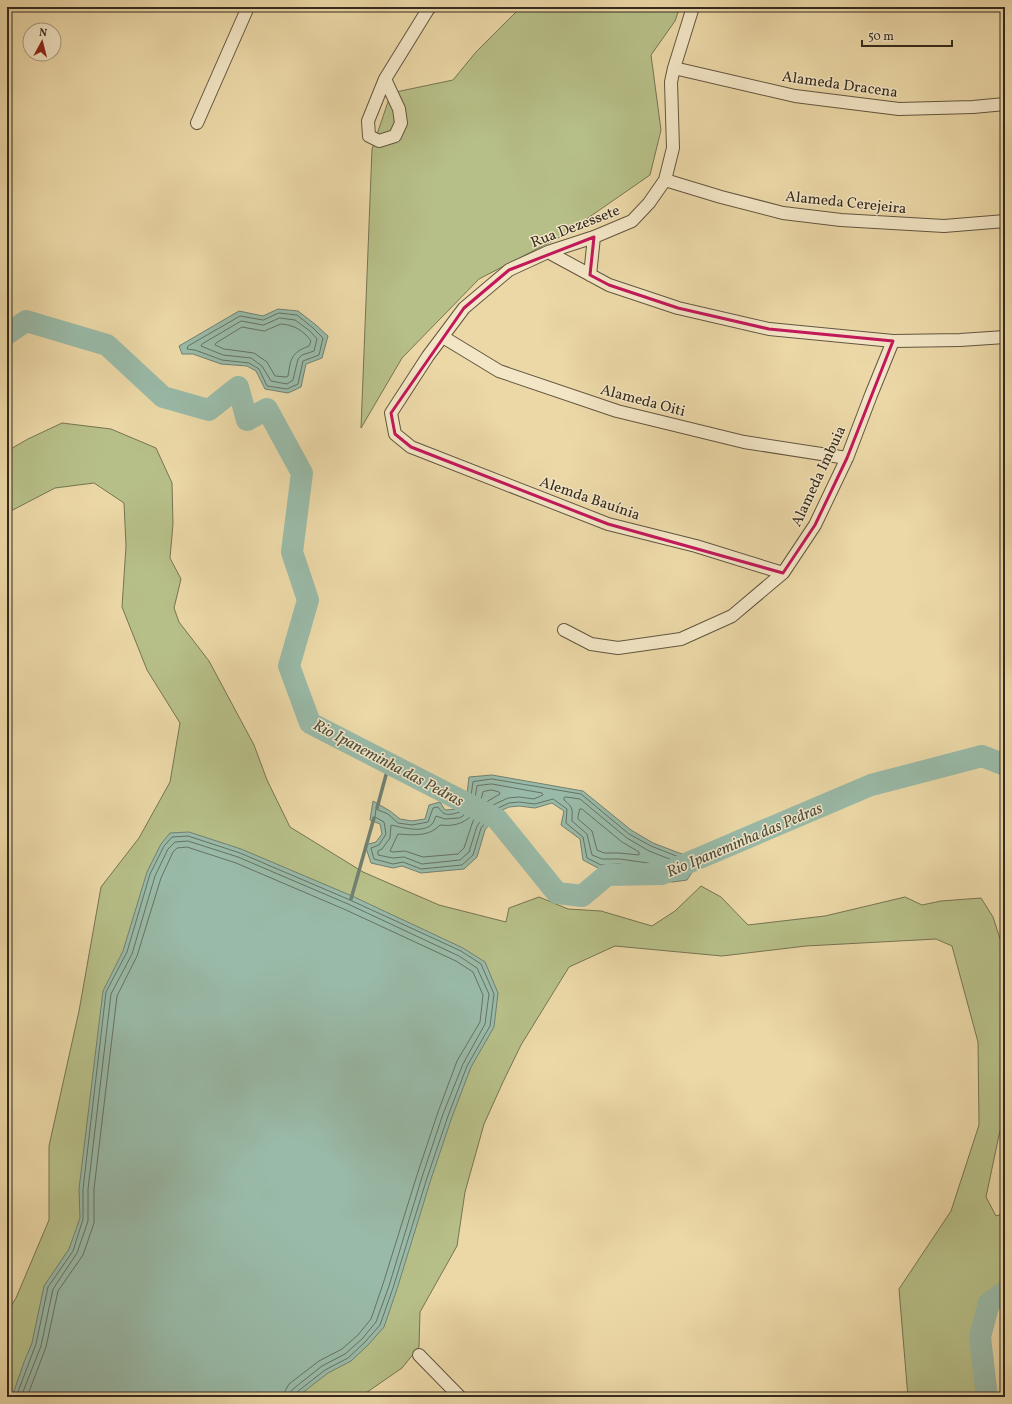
<svg xmlns="http://www.w3.org/2000/svg" width="1012" height="1404" font-family="Vollkorn,serif">
	<rect width="100%" height="100%" fill="#ecd8a7"/>
	<filter id="stains"><feTurbulence type="fractalNoise" baseFrequency=".005" numOctaves="4"/><feColorMatrix values="0 0 0 0 .2 0 0 0 0 .09 0 0 0 0 .02 0 0 0 .5 -.17"/></filter>
	<radialGradient id="worn" r=".72"><stop offset=".6" stop-color="#630" stop-opacity="0"/><stop offset="1" stop-color="#630" stop-opacity=".3"/></radialGradient>
	<path fill="#b7bf88" stroke="#767453" d="M521,7h159l-5,14 -24,34 10,75 -11,45 -88,61 -83,43 -77,79 -41,70 11,-279 19,-56 62,-13 23,-28z
		M62,423l49,6 45,19 16,35 1,41 -3,34 11,21 -7,29 5,14 30,39 45,84 13,35 23,47 73,45 76,33 67,17 3,-14 30,-11 29,12 33,2 51,15 23,-15 26,-25 20,11 27,28 77,-9 80,-19 17,8 19,-4 40,-3 12,19 12,37v161l-6,20 -13,62 10,19 9,-3v79l-16,11 -9,34 7,60h-79l-9,-108 52,-78 28,-86 -1,-83 -26,-96 -16,-7 -130,7 -84,10 -107,-10 -46,21 -48,78 -18,37 -19,42 -19,68 -8,54 -37,66 -1,35 -17,21 -42,29h-353v-84l9,-15 33,-78v-74l30,-135 22,-124 38,-49 31,-56 10,-59 -33,-53 -25,-63 4,-61 -2,-43 -30,-20 -39,5 -48,25v-62l21,-12z"/>
	<path fill="#99baa8" stroke="#718071" d="M278,309l20,2 18,14 12,11 -6,22 -16,6 -5,23 -13,6 -23,-4 -9,-18 -9,-5 -26,-2 -28,-10h-11l-3,-8 60,-35 24,5z
		M492,775l91,16 48,39 22,13 34,13 7,13 -7,11 -14,2 -15,-1 -13,-9 -26,-4 -19,1 -17,-9 -3,-21 -19,-14 3,-14 -12,-8 -17,5 -16,-2 -10,1 -11,5 -13,18 -8,27 -13,12 -43,4 -19,-7 -9,2 -22,-5 -6,-18 11,-3 6,-8 -2,-10 -10,-4 3,-19 17,10 10,8 12,2 13,-2 4,-14 11,-3 5,8 13,-1 9,-15 2,-17z
		M189,832l52,17 111,47 111,52 22,14 13,31 -4,34 -23,40 -19,50 -21,62 -34,110 -13,38 -16,18 -17,16 -23,12 -31,24h-285l12,-35 8,-19 12,-57 25,-37 11,-31 -1,-29 24,-198 20,-40 24,-79 14,-28 9,-11z"/>
	<g fill="none" stroke-linecap="round" stroke-linejoin="round">
		<path stroke="#667263" stroke-width="1" d="M279,313l18,2 16,13 10,10 -4,17 -16,6 -5,23 -11,5 -20,-3 -8,-17 -10,-6 -27,-3 -27,-10 -8,-1 1,-3 52,-30 23,4z
			M280,318l15,2 15,11 7,8 -3,12 -12,4 -4,4 -5,21 -6,4 -16,-3 -9,-15 -11,-8 -28,-3 -22,-9 1,-2 39,-23 22,4z
			M281,324c13,1 22,6 30,17l-2,5c-18,7 -18,12 -21,30l-2,1 -11,-1 -8,-14 -13,-9 -30,-4 -9,-4 1,-2 26,-16 22,4z
			M492,779l89,15 48,40 22,12 33,13 5,11 -5,6 -11,2 -13,-1 -14,-9 -27,-4 -18,1 -14,-7 -4,-21 -17,-14 1,-14 -14,-10 -18,5 -16,-2 -10,1 -13,6 -15,19 -8,27 -11,10 -41,4 -18,-7 -10,2 -19,-5 -3,-11 8,-3 7,-11 -2,-12 -9,-5 1,-8 12,5 10,9 14,2 16,-3 5,-14 5,-1c7,10 11,8 22,5l11,-16 2,-14z
			M492,784l50,9 1,2 -9,4 -15,-2 -11,1 -15,7 -16,21 -8,26 -9,8 -38,4 -18,-7 -11,1 -15,-3v-4l4,-2 8,-11 1,-13c10,2 32,9 41,-1 2,-2 3,-6 4,-8l9,3 14,-1 4,-2 12,-18 2,-12z
			M492,790l7,2 1,2 -12,7 -15,20 -9,27 -6,6 -35,3 -18,-6 -12,1 -3,-1 8,-17c15,1 31,3 42,-9 24,3 38,-10 43,-33z
			M566,797l14,2 47,39 22,13 31,12 3,5 -1,3 -10,2 -11,-1 -13,-9 -28,-4h-18l-10,-4 -5,-21 -15,-13c0,-12 2,-13 -8,-21v-2z
			M580,809h2l40,33 17,10v3l-20,-2h-15l-7,-3 -5,-19 -14,-12z
			M16,1397l20,-53 12,-57 25,-36 10,-32v-30l23,-197 21,-40 23,-78 14,-28 8,-9 16,-1 52,17 110,47 111,51 20,13 13,30 -4,32 -23,40 -19,50 -21,62 -34,110 -13,37 -15,17 -17,16 -23,12 -28,22 -2,5
			M21,1397l20,-51 12,-57 24,-36 11,-32v-32l23,-195 21,-40 23,-78 13,-27 7,-7 13,-1 50,16 110,47 111,52 18,12 12,26 -4,30 -22,40 -20,50 -21,63 -33,109 -13,36 -14,17 -17,15 -23,12 -29,23 -3,4v4
			M27,1397l19,-50 12,-56 25,-36 11,-32v-34l23,-193 20,-40 24,-78 12,-26 4,-4 10,-1 49,16 110,47 110,51 17,11 10,23 -3,27 -23,39 -19,51 -21,63 -34,109 -12,35 -13,16 -16,14 -23,12 -30,23 -4,7 -1,6"/>
		<path stroke="#718071" stroke-width="3.5" d="M377,808l12,-44
			M351,899l23,-81"/>
		<path stroke="#99baa8" stroke-width="22" d="M7,334l19,-13 81,24 56,52 46,13 29,-23 9,33 20,-11 35,64 -10,79 16,48 -19,66 21,57 187,96 60,74 25,3 25,-21 55,-1 209,-89 111,-29 23,9
			M987,1397l-7,-60 9,-34 16,-11"/>
		<defs>
			<path id="minor" d="M693,7l-19,61 -3,14 2,66 -8,32 -16,23 -17,18 -38,16 -46,15 -39,18 -45,38 -36,48 -37,57 4,21 16,13 197,77 88,22 87,27
				M674,68l121,28 104,13 74,-2 32,-3
				M385,79l14,30 2,14 -6,13 -16,5 -10,-5 -1,-15 17,-42 42,-68 3,-4
				M197,123l51,-116
				M665,180l56,17 62,16 58,7 103,6 61,-5
				M548,252l61,33 69,23 91,21 124,12
				M590,275l4,-38
				M443,337l56,34 118,40 127,31 103,16
				M564,630l27,14 27,4 63,-9 51,-23 51,-43 32,-48 32,-67 24,-63 22,-54 67,-1 45,-3
				M419,1355l41,42"/>
		</defs>
		<use href="#minor" stroke="#625640" stroke-width="14"/>
		<use href="#minor" stroke="#f3e6c6" stroke-width="12"/>
	</g>
	<path fill="none" stroke="#c2185b" stroke-width="3" stroke-linejoin="round" d="M594,237l-4,38 19,10 69,23 91,21 124,12 -46,117 -32,67 -32,48 -175,-49 -197,-77 -16,-13 -4,-21 73,-105 45,-38z"/>
	<g text-anchor="middle" stroke-width="3" stroke-linejoin="round" paint-order="stroke">
		<g font-size="15" fill="#342a1e" stroke="#f3e6c6">
			<text transform="translate(840 84) rotate(8)" y="5">Alameda Dracena</text>
			<text transform="translate(846 202) rotate(6)" y="5">Alameda Cerejeira</text>
			<text transform="translate(575 226) rotate(-21)" y="5">Rua Dezessete</text>
			<text transform="translate(643 400) rotate(15)" y="5">Alameda Oiti</text>
			<text transform="translate(818 476) rotate(-65)" y="5">Alameda Imbuia</text>
			<text transform="translate(590 498) rotate(19)" y="5">Alemda Bauínia</text>
		</g>
		<g font-size="16" font-style="italic" fill="#4d4e40" stroke="#f3e6c6">
			<text transform="translate(389 762) rotate(28)" y="6">Rio Ipaneminha das Pedras</text>
			<text transform="translate(744 839) rotate(-23)" y="6">Rio Ipaneminha das Pedras</text>
		</g>
	</g>
	<rect width="1012" height="1404" fill="none" stroke="#ecd8a7" stroke-width="24"/>
	<rect x="8" y="8" width="996" height="1388" fill="none" stroke="#342a1e" stroke-width="2"/>
	<rect x="12" y="12" width="988" height="1380" fill="none" stroke="#342a1e"/>
	<g transform="translate(42 42) rotate(7)"><circle r="19" fill="#f3e6c6" stroke="#a79b83"/>
	<path d="M0-3L7 15L0 10L-7 15Z" fill="#8f2418"/>
	<text y="-6" font-size="11" font-weight="bold" text-anchor="middle" fill="#342a1e">N</text>
	</g>
	<path d="M862 40v6h90v-6" fill="none" stroke="#342a1e" stroke-width="2"/>
	<text x="868" y="40" font-size="12" fill="#342a1e" stroke="#f3e6c6" stroke-width="3" paint-order="stroke">50 m</text>
	<rect width="100%" height="100%" filter="url(#stains)"/>
	<rect width="100%" height="100%" fill="url(#worn)"/>
</svg>
